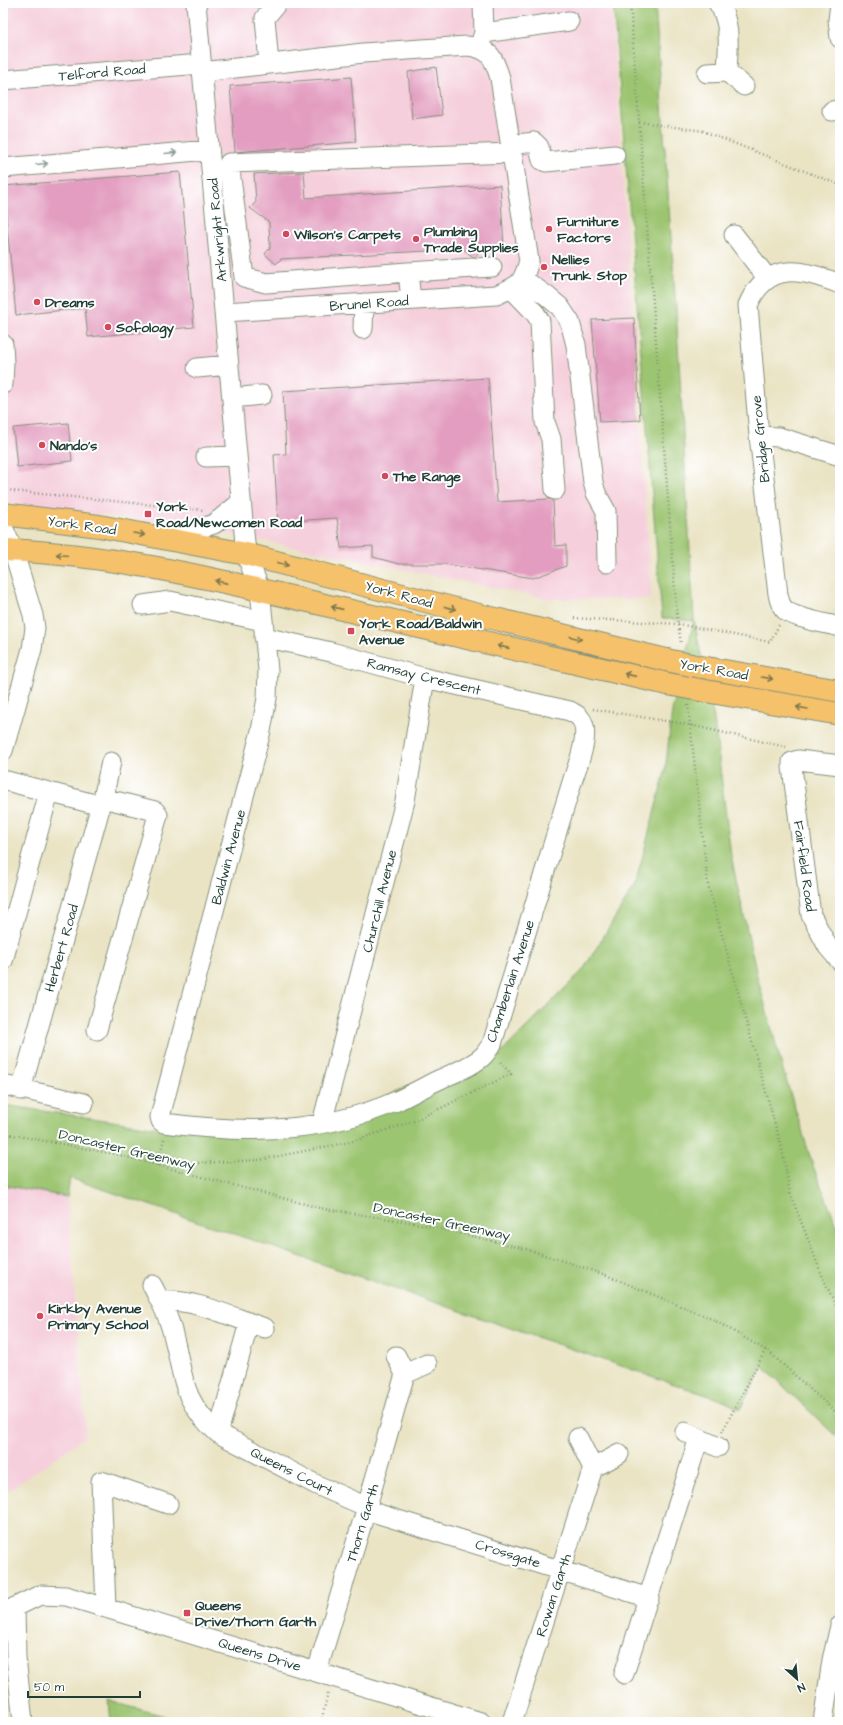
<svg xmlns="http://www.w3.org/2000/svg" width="843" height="1725" font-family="'Architects Daughter',sans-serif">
	<rect width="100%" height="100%" fill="#fff"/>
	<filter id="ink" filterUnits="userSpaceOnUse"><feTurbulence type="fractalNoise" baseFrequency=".025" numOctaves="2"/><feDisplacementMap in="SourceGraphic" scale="8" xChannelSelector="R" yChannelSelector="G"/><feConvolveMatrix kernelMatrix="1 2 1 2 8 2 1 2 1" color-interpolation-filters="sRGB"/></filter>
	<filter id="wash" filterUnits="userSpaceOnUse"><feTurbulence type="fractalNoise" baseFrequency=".012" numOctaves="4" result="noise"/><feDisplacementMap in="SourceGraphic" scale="16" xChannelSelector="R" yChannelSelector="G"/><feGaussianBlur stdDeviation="0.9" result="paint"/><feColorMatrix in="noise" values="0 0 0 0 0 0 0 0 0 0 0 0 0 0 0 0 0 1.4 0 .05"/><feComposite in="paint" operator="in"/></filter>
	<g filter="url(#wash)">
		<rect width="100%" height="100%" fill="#eae4c5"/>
		<path fill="#f5cfdc" d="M3,3h608l41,596h-103l-359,-73 -187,-23z
			M3,1185l64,12 19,239 -83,59z"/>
		<path fill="#9cc571" stroke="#5e8152" d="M613,3h42l21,307 18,310 20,99 17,137 26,120 26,94 30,96 27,67v207l-77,-73 -23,42 -16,-8 -654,-223 -3,19 -64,-12v-80l156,23 163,-5 162,-68 18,-3 81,-82 52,-85 30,-113 7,-61 22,-90 -32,-3z
			M109,1701l78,21h-76z"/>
		<g id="blocks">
			<path fill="#e39dc0" d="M436,67l6,48 -30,4 -4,-47z
				M351,77l5,65 -121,10 -5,-66z
				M180,172l14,155 -106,10 -3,-29 -69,7 -13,-129z
				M304,172l2,26 194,-13 4,61 -21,1 -8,10h-2l-10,-8 -182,10 -5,5 -11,-10 5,-6 -1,-26 -19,-14 6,-6 -2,-28z
				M634,318l6,102 -40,2 -8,-102z
				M488,378l9,124 52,-3 4,1 2,46 11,-1v21l-33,12 -89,-14h-45l-26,-7v-11l-32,2 -4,-30 -59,4 -4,-67 12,-1 -3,-63z
				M68,423l4,38 -55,6 -4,-39z"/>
		</g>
	</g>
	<g filter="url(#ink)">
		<use href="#blocks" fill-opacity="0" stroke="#84907c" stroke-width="1"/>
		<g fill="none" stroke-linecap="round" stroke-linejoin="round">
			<defs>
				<path id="minor" d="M196,3l50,551 14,36 8,80 -1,28 -6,33 -101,386 1,4 3,2c80,11 160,11 235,-23 12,-6 24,-12 35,-18 14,-7 41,-16 51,-28 2,-3 4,-6 7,-10l81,-265c5,-15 19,-48 7,-61 -2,-3 -7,-5 -10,-7l-145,-33 -94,-26 -67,-15
					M718,3c14,20 10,46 9,69
					M840,3l-2,17 2,18
					M484,33l85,-12
					M480,44l4,-11 -1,-30
					M269,64l-4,-46 12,-15
					M202,72l161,-19 104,-7c23,2 27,12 33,32l29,183c-7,24 -9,24 -33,34l-272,17
					M707,73l20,-1 17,14
					M3,80l198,-16
					M832,111l8,-1
					M510,145l24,-3 5,5 3,13 4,2 69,-7
					M3,168l206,-18
					M734,235l34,44
					M408,272l84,-5
					M523,279l24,17 13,11 10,15 6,23 17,137 3,11 10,18 1,52
					M840,284c-37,-14 -72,-25 -92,21l11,131 19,158c1,6 3,13 8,17 12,8 39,12 54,16
					M512,289l23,24 5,8 5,101 6,17 4,51
					M411,300l-3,-28 -142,11 -22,-6 -15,-114 283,-10
					M363,329l1,-26
					M3,344l1,19 -1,21
					M197,368l32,-3
					M232,398l30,-3
					M759,436l20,1 61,19
					M206,457l31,-1
					M3,527l10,23 20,65 2,13 -3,21 -29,102
					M165,537l27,-6 22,-7 27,-22
					M143,605l27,-4 93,20
					M840,765l-42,-5 -6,2v5l19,148 17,32 12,14
					M3,780l91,24 4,3
					M98,807l4,-4 9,-41
					M3,961l46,-169
					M97,1030l61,-215 -3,-4 -52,-13
					M3,1085l81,18
					M21,1090l78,-278 -1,-5
					M322,1123l83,-322 20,-123
					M152,1285c6,12 13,24 17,36 16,47 7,76 49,112l99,52 50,22
					M161,1301c35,-2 70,16 104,27
					M396,1356l9,18 22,-10
					M685,1432l33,15
					M218,1433l31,-110
					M578,1438l15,30 26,-14
					M366,1510l283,88
					M15,1607l1,50 7,65
					M106,1608l-5,-127 67,23
					M3,1613l37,-18 26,1 415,126
					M317,1671l49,-161 39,-136
					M624,1674l75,-236
					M512,1722l81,-254
					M823,1722l9,-62 8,-34"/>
				<path id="highway" d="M3,514l96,12 147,28 229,60 191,46
					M3,550c115,4 228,33 339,59 109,26 217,50 326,75
					M701,667l139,24
					M705,691l135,23"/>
			</defs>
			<use href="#minor" stroke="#84907c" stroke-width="21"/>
			<use href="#highway" stroke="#84907c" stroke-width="24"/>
			<path stroke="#84907c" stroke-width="2.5" stroke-dasharray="1 3" stroke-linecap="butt" d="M630,3l47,614 4,27
				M639,122l64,9 137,54
				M3,487l9,4 191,19
				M574,618l104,6 92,18 9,-17
				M688,705l20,180 74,264 8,44 33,85 17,36
				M593,709l97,16 96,22
				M3,1133l112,21 209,55 92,14 110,26 80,26 108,45 55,32 71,64
				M164,1139l-7,26 102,-5 91,-18 64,-21 97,-47 -11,-12
				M722,1432l44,-83
				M321,1722l7,-29"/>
			<use href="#minor" stroke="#fff" stroke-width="19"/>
			<use href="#highway" stroke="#f5c16b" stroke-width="22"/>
			<defs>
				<path id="highway-bridge" d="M666,660l35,7
					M668,684l37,7"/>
			</defs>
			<use href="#highway-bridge" stroke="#84907c" stroke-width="24" stroke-linecap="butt"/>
			<use href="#highway-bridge" stroke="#f5c16b" stroke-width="22"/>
		</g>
		<defs><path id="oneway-shaft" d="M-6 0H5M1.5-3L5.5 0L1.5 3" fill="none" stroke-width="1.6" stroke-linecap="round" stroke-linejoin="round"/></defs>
		<g stroke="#8f9e9a">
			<use href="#oneway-shaft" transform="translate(171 153) rotate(-5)"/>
			<use href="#oneway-shaft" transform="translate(42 164) rotate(-5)"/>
		</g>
		<g stroke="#7f784d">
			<use href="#oneway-shaft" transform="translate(139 534) rotate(10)"/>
			<use href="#oneway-shaft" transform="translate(62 555) rotate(-175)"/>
			<use href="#oneway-shaft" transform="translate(283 564) rotate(15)"/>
			<use href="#oneway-shaft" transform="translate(221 582) rotate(-169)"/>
			<use href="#oneway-shaft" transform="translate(337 608) rotate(-167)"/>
			<use href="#oneway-shaft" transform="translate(450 608) rotate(15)"/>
			<use href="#oneway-shaft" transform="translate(576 638) rotate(14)"/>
			<use href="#oneway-shaft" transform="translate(503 647) rotate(-167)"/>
			<use href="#oneway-shaft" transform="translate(630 675) rotate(-167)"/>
			<use href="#oneway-shaft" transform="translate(767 678) rotate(10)"/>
			<use href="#oneway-shaft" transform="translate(802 708) rotate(-170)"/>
		</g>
	</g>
	<g fill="#d1495b" stroke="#fff" stroke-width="1.5">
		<circle cx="549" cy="229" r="4"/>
		<circle cx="286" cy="234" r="4"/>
		<circle cx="416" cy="239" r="4"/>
		<circle cx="544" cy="267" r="4"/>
		<circle cx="37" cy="302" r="4"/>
		<circle cx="108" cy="327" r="4"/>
		<circle cx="42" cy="445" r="4"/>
		<circle cx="385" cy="476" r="4"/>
		<rect x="144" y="510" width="8" height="8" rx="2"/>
		<rect x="347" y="627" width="8" height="8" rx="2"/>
		<circle cx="40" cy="1316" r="4"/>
		<rect x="183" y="1609" width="8" height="8" rx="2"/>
	</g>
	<g text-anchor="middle" stroke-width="4" stroke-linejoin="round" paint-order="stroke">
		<g font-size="14" fill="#1f3d34" stroke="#fff">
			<text transform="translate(102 72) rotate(-5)" y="5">Telford Road</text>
			<text transform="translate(217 230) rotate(-95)" y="5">Arkwright Road</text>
			<text transform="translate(369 303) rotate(-4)" y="5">Brunel Road</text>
			<text transform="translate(760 439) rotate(-96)" y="5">Bridge Grove</text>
			<text transform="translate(82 525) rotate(8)" y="5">York Road</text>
			<text transform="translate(399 594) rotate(15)" y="5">York Road</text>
			<text transform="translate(714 669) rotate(10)" y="5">York Road</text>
			<text transform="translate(424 676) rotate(14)" y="5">Ramsay Crescent</text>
			<text transform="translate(228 857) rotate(-75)" y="5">Baldwin Avenue</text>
			<text transform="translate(805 866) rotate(82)" y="5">Fairfield Road</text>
			<text transform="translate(379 901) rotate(-76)" y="5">Churchill Avenue</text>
			<text transform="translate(61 948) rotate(-74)" y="5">Herbert Road</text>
			<text transform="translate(510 981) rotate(-72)" y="5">Chamberlain Avenue</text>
			<text transform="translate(127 1149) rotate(13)" y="5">Doncaster Greenway</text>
			<text transform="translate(442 1221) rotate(12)" y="5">Doncaster Greenway</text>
			<text transform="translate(292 1471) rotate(27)" y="5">Queens Court</text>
			<text transform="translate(362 1523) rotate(-73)" y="5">Thorn Garth</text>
			<text transform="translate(508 1553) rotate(17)" y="5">Crossgate</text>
			<text transform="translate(553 1595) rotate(-72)" y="5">Rowan Garth</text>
			<text transform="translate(260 1654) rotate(17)" y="5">Queens Drive</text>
		</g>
		<g font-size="14" font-weight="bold" fill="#1f3d34" stroke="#fff" text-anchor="start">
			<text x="557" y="226">Furniture<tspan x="557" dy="16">Factors</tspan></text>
			<text x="424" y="236">Plumbing<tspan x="424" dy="16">Trade Supplies</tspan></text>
			<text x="294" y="239">Wilson's Carpets</text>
			<text x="552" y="264">Nellies<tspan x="552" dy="16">Trunk Stop</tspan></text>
			<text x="45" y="307">Dreams</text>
			<text x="116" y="332">Sofology</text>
			<text x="50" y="450">Nando's</text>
			<text x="393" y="481">The Range</text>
			<text x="156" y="511">York<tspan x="156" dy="16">Road/Newcomen Road</tspan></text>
			<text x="359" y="628">York Road/Baldwin<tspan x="359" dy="16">Avenue</tspan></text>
			<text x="48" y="1313">Kirkby Avenue<tspan x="48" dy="16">Primary School</tspan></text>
			<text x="195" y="1610">Queens<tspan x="195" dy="16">Drive/Thorn Garth</tspan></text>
		</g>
	</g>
	<rect width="843" height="1725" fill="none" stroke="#fff" stroke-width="16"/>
	<g transform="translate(797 1679) rotate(153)" stroke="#ffffff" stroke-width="3" paint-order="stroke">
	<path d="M0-3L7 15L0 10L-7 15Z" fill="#1f3d34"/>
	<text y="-6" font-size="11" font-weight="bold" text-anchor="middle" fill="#1f3d34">N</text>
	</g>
	<path d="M28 1691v6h112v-6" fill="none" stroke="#1f3d34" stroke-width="2"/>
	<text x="34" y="1691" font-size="12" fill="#1f3d34" stroke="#ffffff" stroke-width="3" paint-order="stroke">50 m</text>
</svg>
